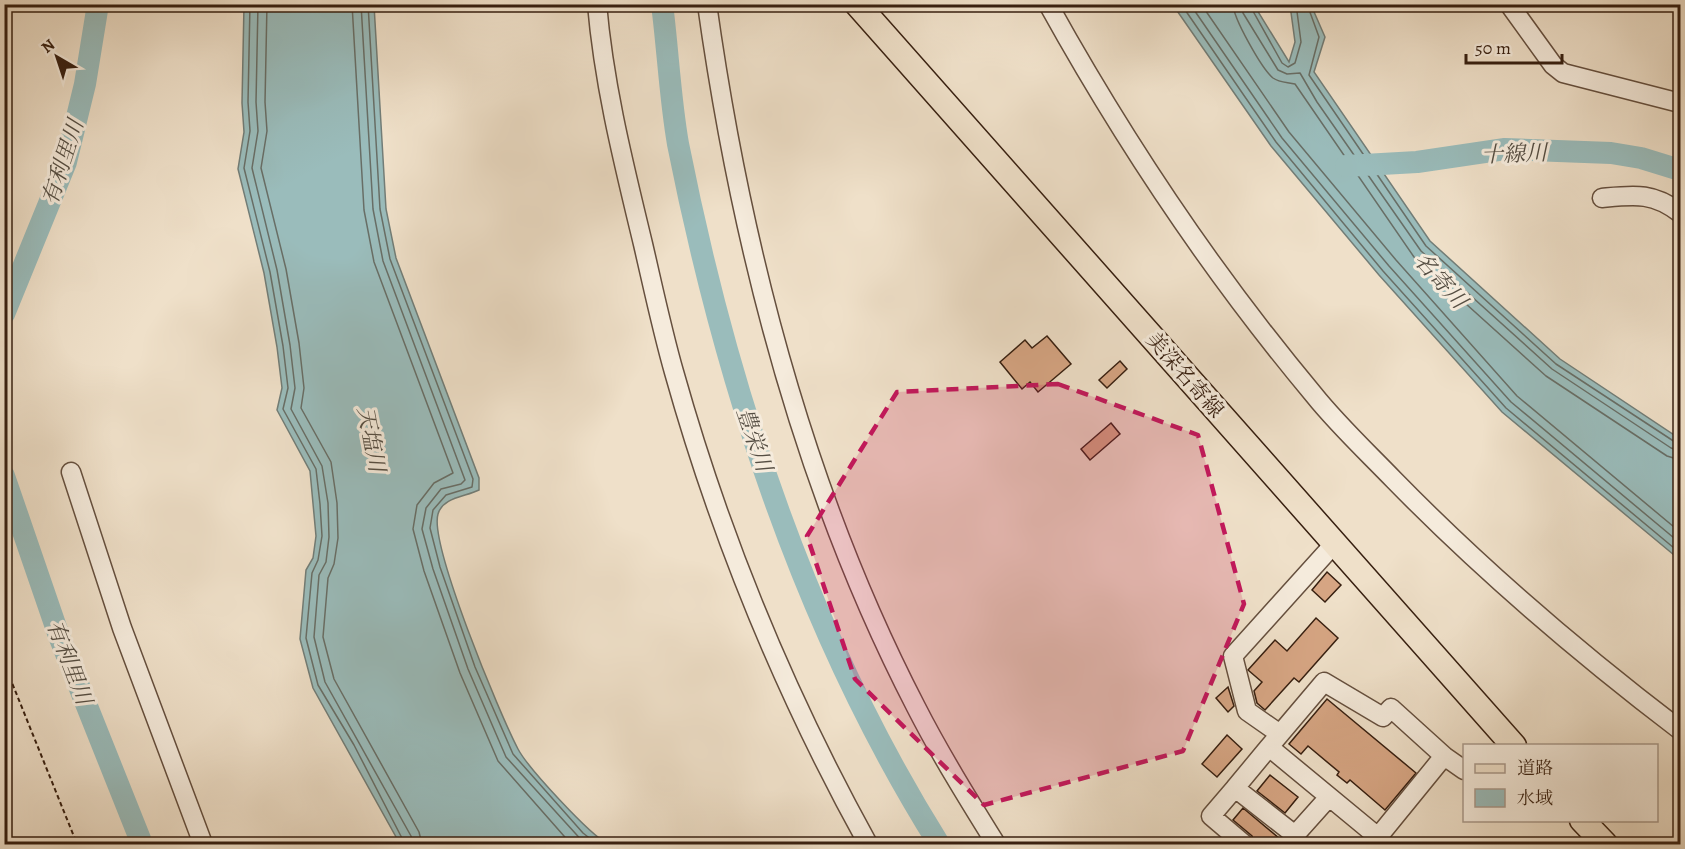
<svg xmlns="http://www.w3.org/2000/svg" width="1685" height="849" font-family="Alegreya,'Noto Serif JP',serif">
	<rect width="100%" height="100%" fill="#efe0c9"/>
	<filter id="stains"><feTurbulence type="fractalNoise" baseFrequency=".00333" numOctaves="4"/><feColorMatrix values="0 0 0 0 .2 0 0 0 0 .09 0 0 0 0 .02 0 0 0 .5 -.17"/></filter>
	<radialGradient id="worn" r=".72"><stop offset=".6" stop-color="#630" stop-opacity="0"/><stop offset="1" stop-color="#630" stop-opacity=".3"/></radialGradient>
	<path fill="#9abcbb" stroke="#727d77" stroke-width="1.5" d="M244,5h130l12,204 10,49 83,220v12c-14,7 -36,7 -41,24 -9,30 62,201 80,235 10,19 72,86 90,95h-208l-87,-156 -13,-49 6,-69 7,-12 3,-22 -6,-65 -33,-61 5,-22 -5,-41 -13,-74 -26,-104 6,-37 -2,-29z
		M1173,5h81l35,57 6,-20 -5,-37h21l14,32 -11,35 116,169 130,118 120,80v121l-178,-148 -123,-137 -108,-129z"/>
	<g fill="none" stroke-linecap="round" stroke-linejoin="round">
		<path stroke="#686e66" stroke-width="1.5" d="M250,4l-2,98 2,29 -6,37 26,104 13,74 5,42 -5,21 33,60 4,35 2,32 -4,24 -6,13 -6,65 12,47 36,60 51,99
			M258,4l-2,98 2,29 -6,37 25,102 13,75 5,43 -4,21 31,57 6,37 1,34 -3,25 -7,13 -5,62 11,45 86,154 2,8
			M267,4l-2,98 2,29 -6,37 25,101 13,74 5,45 -3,20 30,54 6,41 1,35 -4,26 -6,14 -5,59 11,42 85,153 3,12
			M352,4l12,206 10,52 79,211 -19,10 -17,22 -4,24 11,42 36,102 38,88 73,83
			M361,4l12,205 10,52 82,219 -4,4 -20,5 -15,19 -4,21 11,40 35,100 38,88 79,87
			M368,4l12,205 10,50 83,220 -1,8 -26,8 -13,15 -3,18 10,39 35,100 38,87 70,79 14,11
			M1181,4l95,138 107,129 123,137 174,145
			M1190,4l92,134 107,128 122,136 169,141
			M1201,4l88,128 107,128 121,136 163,136
			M1233,4c0,14 29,65 40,74 7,5 15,4 22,6l119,173 132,119 121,80 13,4
			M1242,4l1,9 35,57 9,4 13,-1 17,29 104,149 131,118 119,79 9,3
			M1249,4l33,59 6,4 7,-4 6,-21 -5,-38
			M1307,4l12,33 -10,38 117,171 130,118 119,78 5,1"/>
		<path stroke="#727d77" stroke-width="4" d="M4,827l8,17"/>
		<path stroke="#9abcbb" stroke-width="22" d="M662,4c6,47 8,94 16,140 48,242 129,490 261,700
			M1346,166l71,-4 88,-13 106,4 30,5 39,12
			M4,314l62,-152 19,-78 13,-80
			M4,476l55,160 83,208"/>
	</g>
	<path fill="#d6a583" stroke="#371f10" stroke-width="1.5" d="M1047,336l24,28 -33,28 -8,-10 -8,7 -22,-27 25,-22 7,8z
		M1120,361l7,8 -20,19 -8,-8z
		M1111,423l9,11 -30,26 -9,-11z
		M1327,572l14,13 -16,17 -13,-12z
		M1316,618l22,20 -39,44 -5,-4 -29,32 -8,-7 -3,-12 8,-9 -14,-12 27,-30 12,11z
		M1228,687l6,19 -6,6 -12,-14z
		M1327,699l89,74 -31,37 -35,-30 -3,3 -10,-8 2,-3 -31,-26 -7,8 -12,-10z
		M1227,735l15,14 -25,28 -15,-13z
		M1270,775l28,22 -13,16 -28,-22z
		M1243,808l6,5 37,31h-31l-3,-8 -19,-16z"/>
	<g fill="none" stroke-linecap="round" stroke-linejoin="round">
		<defs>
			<path id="minor" d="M597,4c7,82 27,161 46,240 10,43 19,86 31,128 46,164 112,324 194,472
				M707,4c34,242 96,485 209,703 24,47 52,92 80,137
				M1048,4c77,139 164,269 266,391 24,30 53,57 80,85 89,91 185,173 286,250
				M1509,4l44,61 10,8 117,30
				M1602,198c32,-3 51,-6 78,15
				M71,472l51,156 81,216
				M1280,734l-33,-23 -14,-55 101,-112
				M1269,747l-34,41 60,47 34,-38
				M1444,756l-66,81 -109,-90 55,-65 59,35 8,-9 53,48 20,14
				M1235,788l-24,28 33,28"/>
			<path id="major" d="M857,4l657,742
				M1582,820l23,24"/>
		</defs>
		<use href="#minor" stroke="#654f3e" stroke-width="21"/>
		<use href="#major" stroke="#371f10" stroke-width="27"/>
		<path stroke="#371f10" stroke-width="2" stroke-dasharray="4.5 3" stroke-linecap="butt" d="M4,663l73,181"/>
		<use href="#minor" stroke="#f5ebdc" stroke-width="18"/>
		<use href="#major" stroke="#efe0c9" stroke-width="24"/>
	</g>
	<path fill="#c2185b" fill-opacity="0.2" stroke="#c2185b" stroke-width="4.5" stroke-dasharray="12 8" stroke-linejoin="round" d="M1058,384l140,51 46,169 -61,147 -199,54 -129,-126 -48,-143 90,-144z"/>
	<g text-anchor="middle" stroke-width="6" stroke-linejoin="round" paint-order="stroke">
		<g font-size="21" fill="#371f10" stroke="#f5ebdc">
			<text transform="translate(1185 375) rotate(49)" y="7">美深名寄線</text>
		</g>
		<g font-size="22" font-style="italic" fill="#554e43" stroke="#f5ebdc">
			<text transform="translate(1514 153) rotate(-2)" y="8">十線川</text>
			<text transform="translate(62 162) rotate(-72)" y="8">有利里川</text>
			<text transform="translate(1441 280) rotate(48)" y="8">名寄川</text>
			<text transform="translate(372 439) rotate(79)" y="8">天塩川</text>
			<text transform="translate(755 439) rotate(71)" y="8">豊栄川</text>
			<text transform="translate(70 662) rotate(69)" y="8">有利里川</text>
		</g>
	</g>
	<rect width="1685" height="849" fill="none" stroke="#efe0c9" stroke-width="24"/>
	<rect x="6" y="6" width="1673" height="837" fill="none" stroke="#371f10" stroke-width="3"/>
	<rect x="12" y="12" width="1661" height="825" fill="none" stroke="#371f10" stroke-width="1.5"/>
	<rect x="1463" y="744" width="195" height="78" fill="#f5ebdc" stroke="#a9998a" stroke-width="1.5"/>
	<rect x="1475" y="764" width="30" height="9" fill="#efe0c9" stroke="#a9998a" stroke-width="1.5"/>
	<text x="1517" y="774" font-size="18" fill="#371f10">道路</text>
	<rect x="1475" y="789" width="30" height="18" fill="#9abcbb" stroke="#a9998a" stroke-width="1.5"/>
	<text x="1517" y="804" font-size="18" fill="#371f10">水域</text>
	<g transform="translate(57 57) rotate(321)" stroke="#f5ebdc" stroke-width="4.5" paint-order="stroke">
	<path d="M0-4.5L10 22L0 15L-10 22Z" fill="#371f10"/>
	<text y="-9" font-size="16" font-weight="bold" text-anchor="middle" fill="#371f10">N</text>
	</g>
	<path d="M1466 54v9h96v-9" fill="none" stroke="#371f10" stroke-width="3"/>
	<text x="1475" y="54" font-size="18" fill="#371f10" stroke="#f5ebdc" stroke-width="4.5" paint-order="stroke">50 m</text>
	<rect width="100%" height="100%" filter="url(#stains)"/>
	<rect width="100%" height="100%" fill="url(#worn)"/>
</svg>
